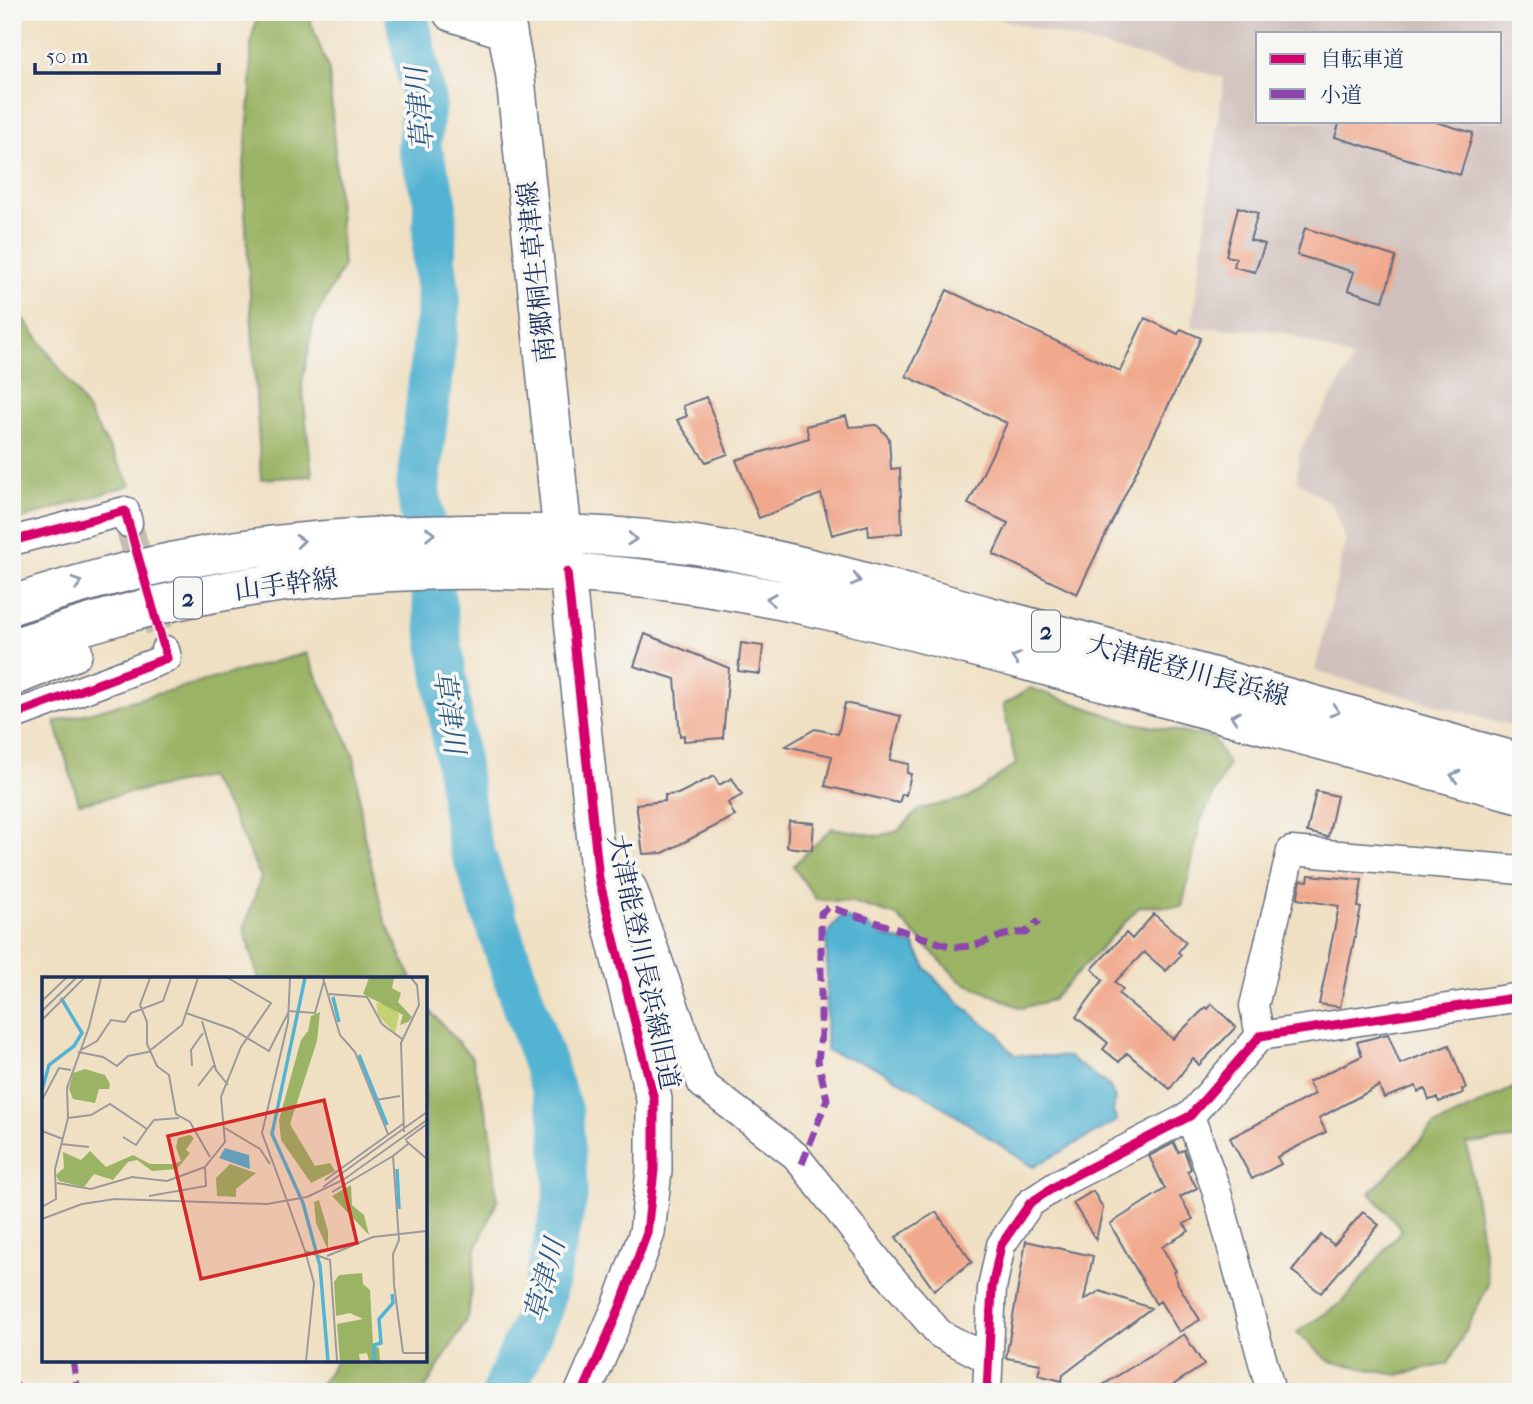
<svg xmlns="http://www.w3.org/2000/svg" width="1533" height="1404" font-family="'IM FELL French Canon','Noto Serif JP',serif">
	<rect width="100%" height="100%" fill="#f6f6f2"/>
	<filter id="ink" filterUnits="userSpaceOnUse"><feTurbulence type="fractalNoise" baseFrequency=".0143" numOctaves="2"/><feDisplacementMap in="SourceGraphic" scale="14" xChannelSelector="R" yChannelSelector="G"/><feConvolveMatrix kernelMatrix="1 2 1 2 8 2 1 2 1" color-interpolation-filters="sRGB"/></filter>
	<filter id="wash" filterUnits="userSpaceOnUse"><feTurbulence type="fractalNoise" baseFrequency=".00686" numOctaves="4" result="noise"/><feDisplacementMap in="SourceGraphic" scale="28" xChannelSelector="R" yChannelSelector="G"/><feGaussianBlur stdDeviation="1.57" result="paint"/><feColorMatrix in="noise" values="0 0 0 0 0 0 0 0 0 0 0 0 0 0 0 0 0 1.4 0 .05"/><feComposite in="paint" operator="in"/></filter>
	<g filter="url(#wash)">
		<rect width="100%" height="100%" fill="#f0e0c3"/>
		<path fill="#cfc0bb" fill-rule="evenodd" d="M972,12h549v716l-206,-57 31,-130 -14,-37 -35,-23 2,-29 55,-93 -74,-28 -88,-4 32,-249zM1258,33h242v88h-242z"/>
		<path fill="#9bb365" stroke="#5b7162" stroke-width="2" d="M258,12h49l22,59 14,196 -29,53 -12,64 10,92 -51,3 -18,-304 8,-85v-48z
			M12,302l65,91 54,92 -119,37z
			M306,653l48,103 10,80 21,85 27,58h-153l-15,-50 17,-52 -31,-66 -22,-34 -129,26 -24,-81z
			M1030,688l99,34 84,16 15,27 -27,55 -19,87 -42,-1 -88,94 -31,8 -61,-27 -63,-65 -45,-14 -36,-3 -23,-33 39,-38 47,8 19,-5 22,-22 48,-11 48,-34 -13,-59z
			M425,1005l47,53 18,69 7,74 -21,48 -8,69 -45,74h-108l22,-32h88z
			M1521,1084v54l-54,6 22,140 -41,80 -51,11 -68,-14 -32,-29 47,-31 58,-72 -32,-36 64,-67z"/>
		<path fill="#53b3d2" stroke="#377198" stroke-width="2" d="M841,916l26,9 11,9 36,11 12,23 17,20 38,34 18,12 7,13 10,8 53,2 41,30 5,12 -2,13 4,9 -84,46 -114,-76 -48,-26 -45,-14 1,-117z"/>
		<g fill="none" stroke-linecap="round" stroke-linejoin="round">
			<path stroke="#53b3d2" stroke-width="44" d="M406,12l18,89 -5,46 16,52 -1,61 5,41 -21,187 50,350 93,275 5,82 -26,115 -37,82"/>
		</g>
		<g id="blocks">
			<path fill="#f1a98d" d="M1340,121h93l40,12 -13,42 -125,-38z
				M1238,207l20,6 -8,27 15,4 -10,28 -21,-5 2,-9 -10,-2z
				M1305,228l91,29 -13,44 -35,-11 6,-18 -57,-17z
				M947,290l173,81 25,-53 33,16 3,-5 20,9 -124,256 -84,-40 15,-31 -40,-19 39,-81 -101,-47z
				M706,397l22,57 -22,8 -29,-42 10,-4 -4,-10z
				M846,416l3,11 28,-2 12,13 2,31 9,-1 2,65 -33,3 -1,-11 -36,10 -11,-41 -62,24 -23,-58 73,-22 -3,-12z
				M645,634l84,34 -6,70 -39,3v-6l-4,1 -5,-57 -41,-13z
				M741,643l22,3 -3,28 -22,-3z
				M845,703l56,13 -11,44 19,4 -2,9 4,1 -5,21 -4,-1 -3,9 -74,-17 7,-30 -46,-10 29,-17 23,5z
				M714,776l5,9 13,-7 10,17 -14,8 7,13 -72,37 -20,1 -7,-50 29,-3v-6l13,-1z
				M1316,791l21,5 -9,41 -21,-5z
				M789,821l25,2 -2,27 -25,-3z
				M1309,875l53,5 -4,27 3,1 -21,99 -21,-3 20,-98 -42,-7 4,-19 7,1z
				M1154,914l32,28 -8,10 3,3 -15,16 -22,-19 -29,30 8,7 -4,5 54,45 33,-32 2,2 4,-5 24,23 -37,38 -6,-7 -23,31 -43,-36 -8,9 -16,-13 5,-6 -32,-26 27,-37 -11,-11 34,-36 6,6z
				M1388,1034l12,30 49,-19 17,43 -4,1 1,4 -24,9 -2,-4 -8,2 -4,-11 -7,3 -2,-6 -32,12 -5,-12 -60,32 7,14 -49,25 4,7 -29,15 -22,-41 85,-44 -7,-12 54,-26 -5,-14z
				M1174,1143l4,9 6,-2 7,19 -4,2 10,17 -17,9 13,22 -9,5 5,7 -27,16 14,24 -2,1 4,12 22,36 -21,12 -19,-31 -4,3 -46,-80 55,-35 -16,-33z
				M1093,1191l10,17 -7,32 -23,-37z
				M936,1212l36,50 -38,28 -38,-53z
				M1363,1212l16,13 -58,68 -29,-22 29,-36 13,10z
				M1026,1241l67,15 -9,44 16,-9 51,17 -88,67 -1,6 -24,-6 3,-11 -35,-6z
				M1184,1334l20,31 -42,27h-70z"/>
		</g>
	</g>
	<g filter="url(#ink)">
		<use href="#blocks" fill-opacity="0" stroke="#666d81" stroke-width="2"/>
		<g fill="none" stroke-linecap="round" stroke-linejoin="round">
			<path stroke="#c5bdaf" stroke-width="28" stroke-dasharray="28 14" stroke-linecap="butt" d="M128,523l37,127"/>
			<defs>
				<path id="minor" d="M12,541l113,-30 3,12
					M12,716l155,-58 -2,-8
					M599,879l33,8 70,197 94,72 92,118 52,60 48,25
					M1260,1036l-6,-30 37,-155 230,19
					M1190,1116l26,73 55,203
					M987,1392l5,-104 9,-43 29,-42 32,-21 128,-66 70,-80 261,-39"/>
				<path id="tertiary" d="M567,572l32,307 55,220v71l-7,63 -27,74 -37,85"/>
				<path id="secondary" d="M452,12l55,18 8,44 51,493"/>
				<path id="primary" d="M12,605c159,-53 292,-70 458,-71 75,-1 151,0 225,11 100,15 197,45 294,71 178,47 355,97 532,147
					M12,648c62,-20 123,-39 187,-52 136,-27 280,-32 417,-20 142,12 281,50 418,87 162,42 324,87 487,131
					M12,677l61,-25"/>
			</defs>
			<use href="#minor" stroke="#666d81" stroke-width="31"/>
			<use href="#tertiary" stroke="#666d81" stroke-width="38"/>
			<use href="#secondary" stroke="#666d81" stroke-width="41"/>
			<use href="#primary" stroke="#666d81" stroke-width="41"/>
			<use href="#minor" stroke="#fff" stroke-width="28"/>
			<use href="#tertiary" stroke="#fff" stroke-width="35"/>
			<use href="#secondary" stroke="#fff" stroke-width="38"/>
			<use href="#primary" stroke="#fff" stroke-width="38"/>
			<path stroke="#8e44ad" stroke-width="7" stroke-dasharray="14 7" stroke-linecap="butt" d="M802,1164l25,-65 -9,-38 3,-27v-121l8,-6 120,39c35,5 45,-15 76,-13l14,-12
				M73,1360l5,32
				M12,1381l10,11"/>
			<defs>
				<path id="cycleway" d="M12,541l113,-30 42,147 -155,58
					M567,572l32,307 55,220v71l-7,63 -27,74 -37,85
					M987,1392l5,-104 9,-43 29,-42 32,-21 128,-66 70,-80 261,-39"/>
			</defs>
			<use href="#cycleway" stroke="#f6f6f2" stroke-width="13"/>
			<use href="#cycleway" stroke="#d6006c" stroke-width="9"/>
		</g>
		<defs><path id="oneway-chevron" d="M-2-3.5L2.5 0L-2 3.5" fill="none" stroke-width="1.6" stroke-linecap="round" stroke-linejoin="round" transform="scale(1.75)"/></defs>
		<g stroke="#8d97ae">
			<use href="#oneway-chevron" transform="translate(430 534) rotate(-1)"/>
			<use href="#oneway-chevron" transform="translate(632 539) rotate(5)"/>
			<use href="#oneway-chevron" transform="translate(300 541) rotate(-5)"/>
			<use href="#oneway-chevron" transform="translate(856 580) rotate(15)"/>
			<use href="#oneway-chevron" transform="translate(77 583) rotate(-18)"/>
			<use href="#oneway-chevron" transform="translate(771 599) rotate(-170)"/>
			<use href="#oneway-chevron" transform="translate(1016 658) rotate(-165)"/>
			<use href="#oneway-chevron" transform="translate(1335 711) rotate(16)"/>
			<use href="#oneway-chevron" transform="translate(1235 717) rotate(-165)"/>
			<use href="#oneway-chevron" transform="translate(1455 776) rotate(-165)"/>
		</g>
	</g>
	<g text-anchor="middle" stroke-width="7" stroke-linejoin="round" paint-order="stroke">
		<g fill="#f6f6f2" stroke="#5d6b8a" stroke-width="2">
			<rect x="174" y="577.5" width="28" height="41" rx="5"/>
			<rect x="1032" y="610.5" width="28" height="41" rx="5"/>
		</g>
		<g font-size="24" font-weight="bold" fill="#1b2f5e">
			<text x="188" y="606">2</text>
			<text x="1046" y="639">2</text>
		</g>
		<g font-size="26" fill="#1b2f5e" stroke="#f6f6f2">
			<text transform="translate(536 272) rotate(-96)" y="9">南郷桐生草津線</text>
			<text transform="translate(286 584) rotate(-7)" y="9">山手幹線</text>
			<text transform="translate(1188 670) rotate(15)" y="9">大津能登川長浜線</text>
			<text transform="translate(644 962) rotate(78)" y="9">大津能登川長浜線旧道</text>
		</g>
		<g font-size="28" font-style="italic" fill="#2c5781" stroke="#f6f6f2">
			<text transform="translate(419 109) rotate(-95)" y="10">草津川</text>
			<text transform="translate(450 712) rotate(82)" y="10">草津川</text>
			<text transform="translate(544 1280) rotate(-75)" y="10">草津川</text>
		</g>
	</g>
	<g transform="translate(42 977)">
		<rect width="385" height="385" fill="#f0e0c3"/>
		<path d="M334,26l13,2 10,9 -4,19 -17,-18z" fill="#c4d173"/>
		<path d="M327,1h25l-2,10 9,5 -3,9 14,15 -4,5 -8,3 3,-10 -40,-21zM278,35l-3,29 -27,83 25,42 15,-3 5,8 -24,12 -30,-43 -2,-20 22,-80 7,-9 3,-15zM43,92l20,6 5,9 -1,5h-10l-4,14 -22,-4 -4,-10 4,-16zM148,158l4,3 -8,12 4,3 -13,16 -25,2 -15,-11 -9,2 -15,18 -19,-6 -10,13 -25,-6 -3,-6 8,-7 -1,-16 18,8 9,-9 16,16 27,-12 17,9h23l8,-3 -5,-14 2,-9zM188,187l26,9 -20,16v8l-19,-1 -1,-18zM309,208l1,20 12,10 5,20 -37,-39zM277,223l9,31v19l-12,-27 -2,-21zM320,296l1,11 7,6 3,55 6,3 1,13h-11l-2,-8 -8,1 1,7h-20l-3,-37 26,-5 -13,-6 -14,3 -2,-34 5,-7z" fill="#9bb365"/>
		<path d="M183,171l24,7 1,14 -31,-11z" fill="#53b3d2"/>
		<path fill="none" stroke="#53b3d2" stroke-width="3.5" d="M263,1l-33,156 31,69 17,63 8,95M291,20l6,25M317,78l28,70M0,113l7,-25 25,-19 8,-13 -21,-35M355,192l2,40M332,384v-16l7,-2 -2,-24 14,-16 -1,-9"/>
		<path fill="none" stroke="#9b999b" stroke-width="2" d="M108,1l-10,27 7,17v22l10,22 12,9 7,39 14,8 20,35M281,1l17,57 15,17 33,82M287,17l38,3 15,27 20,15M0,24l24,-23M0,34l34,-33M144,36l46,16 37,22 20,-40 26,2 9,-32M0,43l42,-42M160,44l14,49 12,15M39,73l16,-9 14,-21 14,2 6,-9 32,-12 8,-23M36,75l25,5 14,9 11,-10 20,-4 34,-27 16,-47M150,89l-1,-16 12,-17M156,109l17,-22M0,123l17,-32 12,2M334,123l24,-4M26,141l23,-3 19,-11 37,25 7,-9 25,-2M183,151l35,21 10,15M361,152l24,-17M0,154l21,8M362,155l-3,-89 18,-38 -2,-20 -6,-7M81,160l13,8 11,-16M363,163l22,-16M364,164l21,18M19,167l28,3M283,203l78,-56M15,206l34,6 41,-12 35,4 38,-14M281,210l80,-58M290,215l61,-36M107,219l57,-10 -1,-19 20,-25 -4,-45 20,-50 30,-44 -43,-25M244,221l-24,-65 26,-111 2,-44M244,221l19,53 25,9 7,101M0,230l14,-8 -1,-30 13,-51 -1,-30 22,-61 12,-49M0,242l40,-15 33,-5 152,5 40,-7 36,-17 84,-60M263,274l9,32 -8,78M285,279l46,-19 54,-6M361,376l-9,-68 -1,-31 6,-14 -6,-84 15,-12M361,376h24"/>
		<path fill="#d62828" fill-opacity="0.15" stroke="#d62828" stroke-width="3.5" d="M282,123l33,143 -156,36 -33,-143z"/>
		<rect width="385" height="385" fill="none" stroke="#1b2f5e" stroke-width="3.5"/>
	</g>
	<rect width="1533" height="1404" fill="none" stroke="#f6f6f2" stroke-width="42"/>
	<rect x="1256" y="32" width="245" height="91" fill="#f6f6f2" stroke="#9ea6b7" stroke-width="2"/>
	<rect x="1270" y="54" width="35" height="10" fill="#d6006c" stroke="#9ea6b7" stroke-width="2"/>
	<text x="1320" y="66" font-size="21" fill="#1b2f5e">自転車道</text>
	<rect x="1270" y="89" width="35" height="10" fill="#8e44ad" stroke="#9ea6b7" stroke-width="2"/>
	<text x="1320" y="102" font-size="21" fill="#1b2f5e">小道</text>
	<path d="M35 63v10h184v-10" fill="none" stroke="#1b2f5e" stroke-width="3.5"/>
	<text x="46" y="63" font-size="21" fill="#1b2f5e" stroke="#f6f6f2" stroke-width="5" paint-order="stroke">50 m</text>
</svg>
